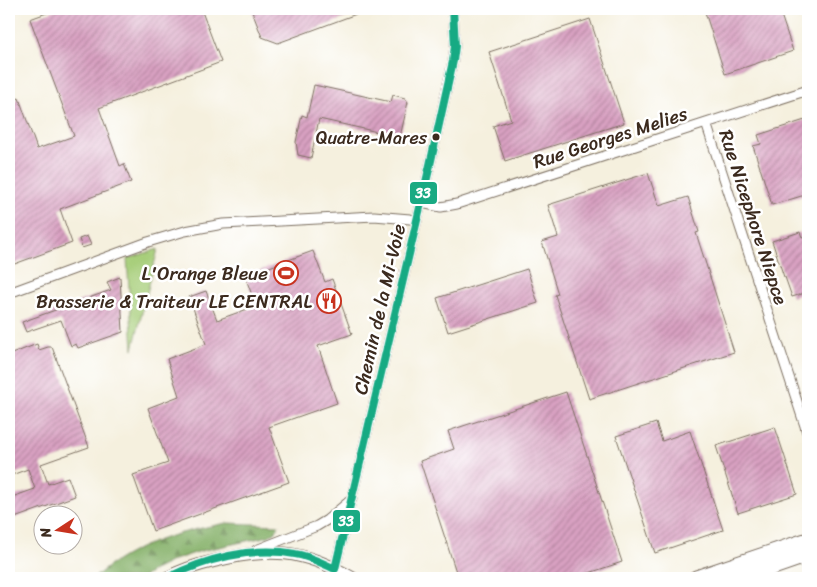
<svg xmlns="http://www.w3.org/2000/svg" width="817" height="587" font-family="Sriracha,sans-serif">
	<defs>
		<pattern id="forest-firs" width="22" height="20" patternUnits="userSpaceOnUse" patternTransform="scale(1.25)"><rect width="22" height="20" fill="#84b068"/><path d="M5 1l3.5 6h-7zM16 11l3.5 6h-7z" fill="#6d8f55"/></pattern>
		<pattern id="building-hatch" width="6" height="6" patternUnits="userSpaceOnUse" patternTransform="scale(1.25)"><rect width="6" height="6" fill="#d9a1c2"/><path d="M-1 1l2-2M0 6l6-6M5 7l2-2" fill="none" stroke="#b1839d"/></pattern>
	</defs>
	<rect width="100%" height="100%" fill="#fff"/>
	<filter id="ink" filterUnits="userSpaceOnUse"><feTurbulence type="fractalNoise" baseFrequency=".02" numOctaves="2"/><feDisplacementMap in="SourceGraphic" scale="10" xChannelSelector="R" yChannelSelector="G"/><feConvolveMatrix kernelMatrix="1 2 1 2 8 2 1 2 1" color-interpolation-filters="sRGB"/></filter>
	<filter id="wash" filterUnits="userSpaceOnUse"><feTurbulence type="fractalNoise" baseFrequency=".0096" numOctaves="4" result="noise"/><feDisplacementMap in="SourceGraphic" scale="20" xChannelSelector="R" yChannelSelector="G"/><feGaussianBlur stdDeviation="1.12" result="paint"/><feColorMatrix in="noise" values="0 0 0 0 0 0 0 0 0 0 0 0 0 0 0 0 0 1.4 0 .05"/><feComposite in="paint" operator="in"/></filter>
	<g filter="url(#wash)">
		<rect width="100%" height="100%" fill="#f5f0de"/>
		<path fill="#a6cd78" stroke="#707c4b" d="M158,249l-25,100 -6,-90z"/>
		<path fill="url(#forest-firs)" stroke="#606d43" d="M227,523l52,2 -3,6 -7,5 -68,15 -27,9 -20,10 -12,8h-48c38,-34 84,-46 133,-55z"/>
		<g id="blocks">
			<path fill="url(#building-hatch)" d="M58,9h143l20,53 -122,46 21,58 4,-2 7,18 -71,27 12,34 -63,23v-164l10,-4 18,51 37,-13 -44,-117z
				M251,9h116v1l-89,33 -16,-6z
				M704,9h75l14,42 -68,23z
				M590,19l34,104 -119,38 -12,-35 18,-6 -22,-68z
				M314,85l77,17 2,-7 12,3 3,4 -8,35 -81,-18 -8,39 -13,-3 -2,-13 6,-27 5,2z
				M808,119v75l-36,11 -19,-59 8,-2 -3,-9z
				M648,173l11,33 29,-9 11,35 -3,1 38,119 -145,47 -34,-104 3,-1 -16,-52 16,-5 -10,-32z
				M800,232l2,5 6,-2v57l-16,5 -7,-20h-1l-12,-36z
				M87,236l4,9 -9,3 -3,-9z
				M313,251l12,31 7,-3 20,55 -34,12 19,57 -68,24 20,55 -136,49 -20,-56 35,-12 -20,-55 31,-12 -12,-37 39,-15 -17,-47 17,-6 11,29 39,-14 -11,-30z
				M527,269l11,34 -90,29 -11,-34z
				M120,277l3,55 -45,16 -2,-4 -5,2 -10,-26 -35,12 -4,-10 89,-32 -4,-8z
				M37,344l2,6 9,-3h4l37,100 -48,17 7,20 20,-7 7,19 -63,23 -3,-11v-10l26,-9 -7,-20 -19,7v-121z
				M566,392l56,170 -48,16h-116l-38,-117 34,-12 -6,-18z
				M656,423l6,18 28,-10 33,99 -68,23 -39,-117z
				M775,427l22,67 -59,19 -22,-67z"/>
		</g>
	</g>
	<g filter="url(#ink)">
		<use href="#blocks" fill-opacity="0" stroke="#7c6f61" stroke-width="1"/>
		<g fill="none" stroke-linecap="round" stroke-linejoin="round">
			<defs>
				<path id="minor" d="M706,123l102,312
					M421,203l20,4 16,-3 351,-114
					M9,293l139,-51 37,-11 38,-7 151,-8 36,3 7,2
					M256,550l61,-24 10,-6 25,-21
					M335,569l95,-404 23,-104 2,-15 -2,-37"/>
				<path id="secondary" d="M167,578c14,-8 30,-13 47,-17 55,-14 89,-12 138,17"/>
				<path id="primary" d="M696,578l112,-38
					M742,578l66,-23"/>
			</defs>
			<use href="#minor" stroke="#7c6f61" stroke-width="11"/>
			<use href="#secondary" stroke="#7c6f61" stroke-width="14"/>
			<use href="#primary" stroke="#7c6f61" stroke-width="17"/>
			<use href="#minor" stroke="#fff" stroke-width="9"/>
			<use href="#secondary" stroke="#fff" stroke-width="12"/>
			<use href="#primary" stroke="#fff" stroke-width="15"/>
			<defs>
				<path id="bus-1" d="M167,578c38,-19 85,-32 128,-24 14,2 27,9 40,15l95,-404 23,-104 2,-15 -2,-37"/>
			</defs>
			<use href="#bus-1" stroke="#fff" stroke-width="11"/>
			<use href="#bus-1" stroke="#19aa83" stroke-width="8"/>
		</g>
	</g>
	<defs>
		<symbol id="stadium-ring" viewBox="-11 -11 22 22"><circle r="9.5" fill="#fff" stroke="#c8321e" stroke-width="1.5"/><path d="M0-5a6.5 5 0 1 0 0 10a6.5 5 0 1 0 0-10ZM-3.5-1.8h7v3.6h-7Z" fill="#c8321e"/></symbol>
		<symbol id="restaurant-ring" viewBox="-11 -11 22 22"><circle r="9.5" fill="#fff" stroke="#c8321e" stroke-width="1.5"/><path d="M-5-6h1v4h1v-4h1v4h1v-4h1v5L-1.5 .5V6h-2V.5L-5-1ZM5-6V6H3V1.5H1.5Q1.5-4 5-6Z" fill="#c8321e"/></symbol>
	</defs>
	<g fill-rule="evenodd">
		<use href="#stadium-ring" x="272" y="259" width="28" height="28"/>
		<use href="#restaurant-ring" x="315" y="287" width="28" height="28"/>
	</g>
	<circle fill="#3b2a1e" stroke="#fff" stroke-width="2" cx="436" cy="137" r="4.5"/>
	<g text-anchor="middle" stroke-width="5" stroke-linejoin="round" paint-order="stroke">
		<g font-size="18" fill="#3b2a1e" stroke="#fff" text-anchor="end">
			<text x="427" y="144">Quatre-Mares</text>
		</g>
		<g font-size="19" fill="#3b2a1e" stroke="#fff">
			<text transform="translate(610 137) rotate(-18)" y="7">Rue Georges Melies</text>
			<text transform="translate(754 217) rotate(72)" y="7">Rue Nicephore Niepce</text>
			<text transform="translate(379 309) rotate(-77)" y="7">Chemin de la Mi-Voie</text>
		</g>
		<g font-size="19" fill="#3b2a1e" stroke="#fff" text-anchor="end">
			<text x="268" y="280">L'Orange Bleue</text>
			<text x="312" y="308">Brasserie &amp; Traiteur LE CENTRAL</text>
		</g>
	</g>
	<g stroke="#fff" stroke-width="2">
		<rect x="409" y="181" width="29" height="24" rx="5" fill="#19aa83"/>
		<rect x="332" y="509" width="29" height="24" rx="5" fill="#19aa83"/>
	</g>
	<g font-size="14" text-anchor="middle" font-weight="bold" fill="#fff">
		<text x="423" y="198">33</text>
		<text x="346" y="526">33</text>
	</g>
	<rect width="817" height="587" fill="none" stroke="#fff" stroke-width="30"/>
	<g transform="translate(58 530) rotate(258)"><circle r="24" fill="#ffffff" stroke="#b1aaa5"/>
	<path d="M0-4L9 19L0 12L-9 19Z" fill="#c8321e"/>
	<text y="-8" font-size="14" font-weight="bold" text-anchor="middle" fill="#3b2a1e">N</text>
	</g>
</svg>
